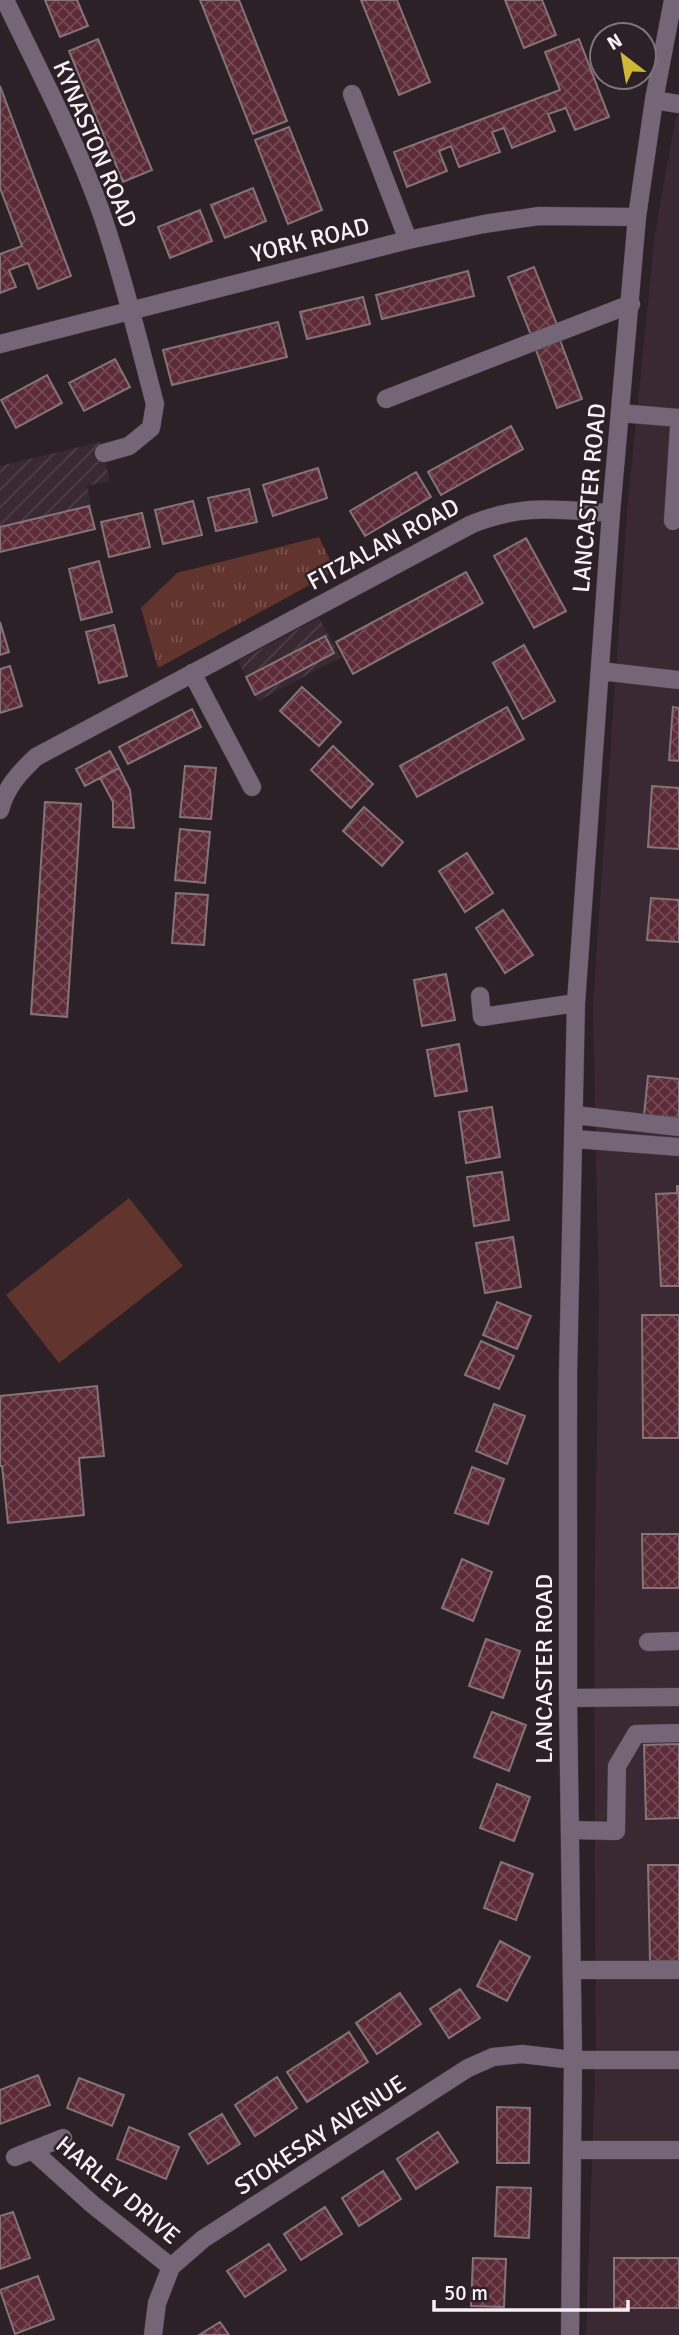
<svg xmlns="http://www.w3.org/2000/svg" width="679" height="2335" font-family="Signika,sans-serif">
	<defs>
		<pattern id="industrial-furrows" width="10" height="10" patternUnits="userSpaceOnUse" patternTransform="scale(1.75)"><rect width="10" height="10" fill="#3a2933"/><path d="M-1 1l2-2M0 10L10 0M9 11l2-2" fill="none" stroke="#4e3e47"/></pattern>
		<pattern id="grass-tufts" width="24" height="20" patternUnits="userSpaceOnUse" patternTransform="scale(1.75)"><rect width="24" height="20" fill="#62342e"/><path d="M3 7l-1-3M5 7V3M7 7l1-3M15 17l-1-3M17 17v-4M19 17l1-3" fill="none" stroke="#79524d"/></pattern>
		<pattern id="building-cross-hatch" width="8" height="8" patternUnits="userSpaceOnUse" patternTransform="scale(1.75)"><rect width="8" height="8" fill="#5c2b37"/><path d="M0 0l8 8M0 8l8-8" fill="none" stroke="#744a55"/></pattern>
	</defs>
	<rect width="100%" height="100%" fill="#2d2128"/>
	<path fill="#3a2933" d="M676,116h3v2219h-93l10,-286 -2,-409 5,-343 -6,-292 34,-494 28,-278z"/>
	<path fill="url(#industrial-furrows)" d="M100,442l10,39 -23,5 8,43 -95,23v-86z
		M319,618l22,39 -83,44 -20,-40z"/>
	<path fill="url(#grass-tufts)" d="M319,537l16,34 -177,97 -17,-60 36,-35z"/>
	<path fill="#62342e" d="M129,1198l54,68 -124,97 -53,-68z"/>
	<path fill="url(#building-cross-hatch)" stroke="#847477" stroke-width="2" d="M45,0h32l11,26 -28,11z
		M200,0h39l48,121 -34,13z
		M361,0h36l33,82 -31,13z
		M505,0h37l14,35 -32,13z
		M98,39l54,131 -29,12 -54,-131z
		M579,39l30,78 -34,13 -9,-22 -18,6 7,17 -43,17 -8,-20 -12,4 8,20 -41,15 -8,-21 -12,5 8,20 -40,16 -13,-35 166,-62 -15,-38z
		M0,86l71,190 -33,13 -10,-26 -19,7 7,17 -16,6v-39l22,-8 -22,-58z
		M289,127l33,83 -34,14 -33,-84z
		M253,188l13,33 -41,17 -14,-33z
		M200,210l12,31 -42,17 -12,-31z
		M534,267l23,58 -26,10 -23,-58z
		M468,271l6,25 -92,23 -6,-24z
		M363,297l7,27 -63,15 -7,-27z
		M278,322l9,35 -115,28 -9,-35z
		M560,340l22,59 -25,9 -21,-58z
		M115,359l15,28 -46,24 -15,-28z
		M47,375l15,28 -46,25 -15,-28z
		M511,426l12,23 -82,46 -13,-23z
		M318,468l9,30 -54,18 -10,-31z
		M416,472l15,25 -66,39 -15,-25z
		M249,489l8,33 -41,9 -8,-33z
		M193,501l9,34 -39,9 -8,-34z
		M89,506l6,23 -95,23v-25z
		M142,513l8,34 -41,10 -8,-35z
		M526,538l40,73 -32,17 -40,-72z
		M99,561l13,51 -31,8 -12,-51z
		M466,572l17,31 -130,71 -17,-32z
		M0,622l9,30 -9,3z
		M114,625l13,51 -28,7 -13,-51z
		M325,636l9,17 -79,42 -9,-18z
		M524,645l31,56 -32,18 -30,-56z
		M10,666l12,40 -22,7v-44z
		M302,687l39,35 -22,24 -39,-35z
		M507,707l17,32 -107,58 -17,-31z
		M673,707l6,1v53l-10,-1z
		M192,709l9,18 -73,37 -9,-17z
		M333,746l40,38 -22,24 -40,-38z
		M110,751l9,17 -34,18 -9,-17z
		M185,766l31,2 -5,51 -31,-2z
		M119,768l11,22 4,38 -21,-1v-25l-13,-24z
		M652,786l27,2v61l-31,-2z
		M45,802l36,2 -14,213 -36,-3z
		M364,807l39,35 -21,24 -39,-35z
		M180,829l30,3 -5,51 -30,-3z
		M467,853l26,40 -28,19 -26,-41z
		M176,893l32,2 -4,50 -32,-2z
		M651,898l28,2v42l-32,-2z
		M503,910l30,45 -28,18 -29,-45z
		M446,974l9,46 -33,6 -8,-46z
		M459,1044l8,47 -32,5 -8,-46z
		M648,1076l31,3v39l-35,-3z
		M492,1107l8,50 -34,6 -7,-51z
		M502,1172l7,48 -35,6 -7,-49z
		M677,1186h2v100h-18l-5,-92 21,-1z
		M513,1237l8,50 -36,6 -9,-50z
		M497,1302l34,14 -14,33 -34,-14z
		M642,1315h37v123h-36z
		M481,1341l33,15 -15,33 -34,-14z
		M97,1386l7,70 -25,2 5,57 -76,8 -6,-57h-2v-70z
		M494,1404l31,12 -18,48 -31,-13z
		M472,1467l32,12 -16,45 -33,-11z
		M642,1534h37v54h-36z
		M462,1559l30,13 -19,49 -31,-13z
		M486,1639l34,12 -17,47 -34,-12z
		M492,1712l34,13 -17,46 -35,-14z
		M679,1744v74l-33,1 -2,-74z
		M497,1784l33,13 -16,44 -34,-13z
		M501,1862l32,12 -17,46 -32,-12z
		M648,1865h31v96h-29z
		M500,1941l30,16 -23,44 -30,-15z
		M460,1989l20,29 -31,20 -19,-29z
		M400,1993l21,31 -44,30 -21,-31z
		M349,2032l19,30 -61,40 -20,-30z
		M38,2075l12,30 -50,19v-34z
		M277,2077l20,31 -42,28 -20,-31z
		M79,2078l45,17 -12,31 -45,-18z
		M497,2107l33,1 -1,55h-32z
		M222,2114l18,30 -32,20 -19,-30z
		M129,2127l50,20 -13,32 -49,-20z
		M438,2132l20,30 -42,27 -19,-30z
		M383,2171l18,28 -42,27 -17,-28z
		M497,2187l34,1 -2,50 -34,-2z
		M325,2207l17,27 -41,26 -17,-26z
		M13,2212l17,46 -30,11v-53z
		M269,2244l17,26 -41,27 -18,-26z
		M473,2258l33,1 -2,48 -33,-1z
		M614,2258h65v50h-65z
		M38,2276l16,43 -39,15 -15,-44z
		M220,2322l9,13h-30z"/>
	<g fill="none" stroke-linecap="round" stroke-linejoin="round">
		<defs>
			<path id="minor" d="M5,0c33,69 69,137 95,209 22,64 38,130 55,195l-4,24 -22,18 -25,7
				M352,94l56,146
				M654,100l25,4
				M0,344l408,-104 76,-16 55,-8 98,1
				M386,399l245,-95
				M620,413l59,5
				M673,521l6,-95
				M600,671l79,9
				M192,673l60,114
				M0,810c6,-23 19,-37 36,-53l436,-233c53,-21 84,-14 139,-11
				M480,996l2,21 94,-14
				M575,1115l104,12
				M575,1139l104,8
				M648,1642l31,-1
				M568,1698l111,-1
				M570,1830l46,1 1,-65 19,-32 43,-1
				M572,1970h107
				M32,2150l60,54 79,63
				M573,2150h106
				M15,2157l48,-19
				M153,2335l4,-32 14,-36 32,-28 265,-171 25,-11 29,-3 51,6h106
				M570,2335l3,-275 -5,-362v-323l8,-372 35,-490 26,-296 17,-117 19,-100"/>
		</defs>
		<use href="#minor" stroke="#493e45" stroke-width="19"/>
		<use href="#minor" stroke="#756677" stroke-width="18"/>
	</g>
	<g text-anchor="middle" stroke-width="5" stroke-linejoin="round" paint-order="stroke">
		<g font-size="24" fill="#f8f0f5" stroke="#2d2128">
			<text transform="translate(95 144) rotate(67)" y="8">KYNASTON ROAD</text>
			<text transform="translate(310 240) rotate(-14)" y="8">YORK ROAD</text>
			<text transform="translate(589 498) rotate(-85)" y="8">LANCASTER ROAD</text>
			<text transform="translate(383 544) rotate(-28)" y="8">FITZALAN ROAD</text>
			<text transform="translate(544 1669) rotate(-90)" y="8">LANCASTER ROAD</text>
			<text transform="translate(320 2135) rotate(-33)" y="8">STOKESAY AVENUE</text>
			<text transform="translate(118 2190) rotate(40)" y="8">HARLEY DRIVE</text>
		</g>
	</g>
	<g transform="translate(623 56) rotate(329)"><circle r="33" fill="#2d2128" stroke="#7e747a" stroke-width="2"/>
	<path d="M0-5L12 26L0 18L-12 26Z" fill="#d0b837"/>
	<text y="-10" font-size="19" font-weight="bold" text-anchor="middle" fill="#f8f0f5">N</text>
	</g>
	<path d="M434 2300v10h194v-10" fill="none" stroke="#f8f0f5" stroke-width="3.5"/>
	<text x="444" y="2300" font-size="21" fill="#f8f0f5" stroke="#2d2128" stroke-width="5" paint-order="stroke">50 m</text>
</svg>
